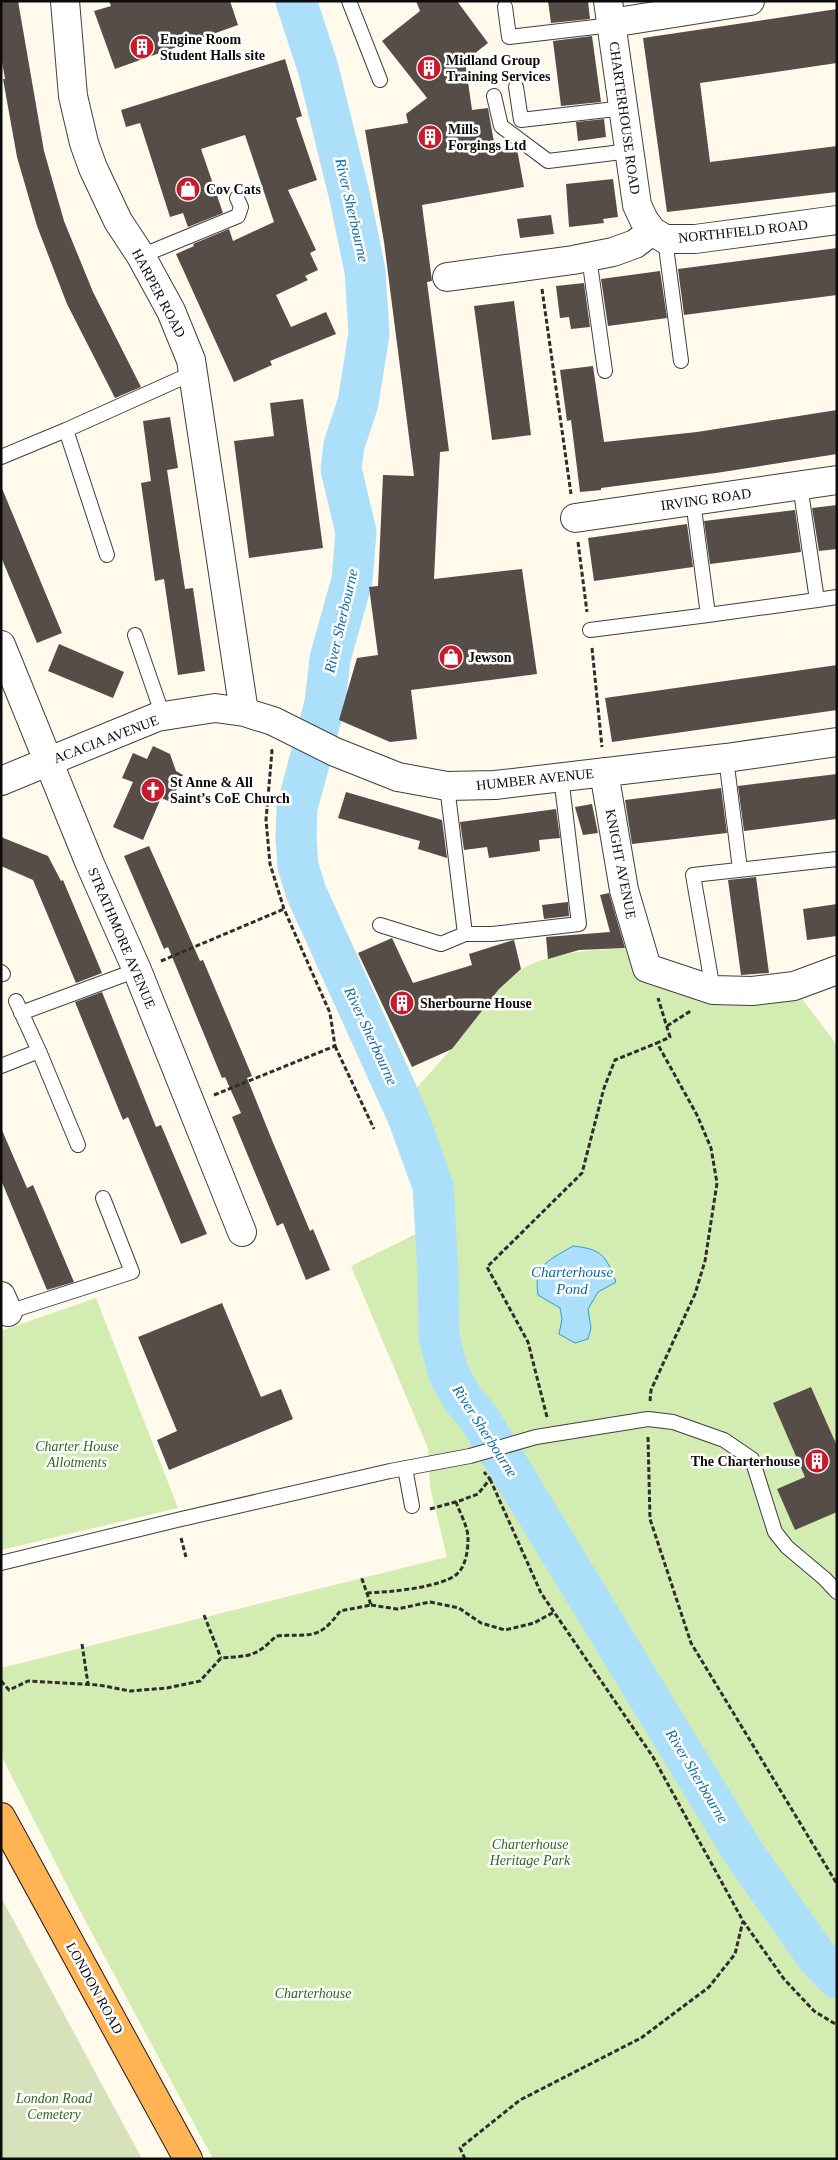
<svg xmlns="http://www.w3.org/2000/svg" width="838" height="2160" font-family="Georgia,serif">
	<rect width="100%" height="100%" fill="#fffaeb"/>
	<path fill="#d3ecb2" d="M635,948l12,20 153,28 37,49v1114h-624l-135,-252 -77,-152v-87l446,-111 -17,-70 -2,-39 -77,-182 83,-41 -45,-106c23,-27 48,-53 71,-80 17,-21 37,-55 60,-69 35,-20 76,-20 115,-22z
		M96,1298l82,210 -177,42v-219z"/>
	<path fill="#d7e2bb" d="M1,1897l15,28 126,234h-141z"/>
	<path fill="#ace0fa" stroke="#2e9ad7" d="M573,1246c29,3 33,10 43,36l-18,10 -10,17 3,19 -3,11 -13,4 -16,-9 3,-15 -2,-11 -22,-13c-5,-31 12,-35 35,-49z"/>
	<g fill="none" stroke-linecap="round" stroke-linejoin="round">
		<path stroke="#ace0fa" stroke-width="41" d="M296,1l22,67 32,130 15,73 4,63 -11,69 -14,42 -3,24 15,63 -4,48 -22,79 -5,44 -28,105 -1,31 2,27 8,26 102,225 25,69 5,85 1,66 9,35 14,26 17,20 264,434 74,105 20,21"/>
	</g>
	<path fill="#564d48" d="M1,1h17l26,150 20,70 29,71 48,95 -26,11 -48,-94 -30,-78 -20,-69 -14,-78h2l-4,-23z
		M109,1h121l8,24 -123,44 -21,-58 17,-5z
		M416,1h41l31,42 -23,18 7,49 16,-2 7,40 17,-3 5,4 7,38 -102,18 10,76 -5,1 22,169 -9,1 -6,127 88,-10 15,105 -126,16 6,49 -27,3 -51,-22 18,-62 21,-3 -9,-68 9,-1 5,-111 31,1 -30,-234 -19,-112 43,-7 -2,-9 21,-16 -45,-57 38,-30z
		M548,1h40l2,18 -39,4z
		M837,9v54l-137,20 10,79 127,-16v46l-170,20 -24,-174z
		M592,36l9,66 -40,4 -8,-65z
		M285,59l17,57 -6,2 21,62 -29,10 28,60 -6,3 8,17 -13,6 3,4 -32,15 15,32 35,-15 10,22 -66,27 2,4 -38,17 -58,-128 18,-8 -1,-2 36,-15 4,12 41,-19 -29,-87 -44,14 22,64 -35,14 -5,-14 -13,4 -30,-94 -14,4 -5,-17z
		M604,119l2,18 -28,4 -2,-19z
		M613,179l5,38 -15,2 1,4 -35,4 -3,-43z
		M551,215l3,19 -34,4 -3,-19z
		M837,248v47l-153,20 -6,-46z
		M660,271l7,47 -59,8 -7,-47z
		M584,283l6,44 -19,2 -2,-12 -9,1 -4,-32z
		M514,301l17,134 -39,5 -18,-134z
		M593,366l11,76 93,-10 140,-22v44l-121,19 -115,15v2l-21,2 -9,-72 -4,1 -7,-51z
		M303,399l20,149 -74,10 -15,-117 40,-5 -4,-33z
		M170,417l8,51 -11,2 18,119 8,-1 12,83 -27,4 -14,-96 -9,2 -14,-98 10,-2 -8,-60z
		M1,486l61,147 -25,10 -36,-86z
		M837,505v44l-18,2 -7,-43z
		M795,510l6,42 -91,12 -6,-43z
		M687,524l6,43 -99,14 -6,-43z
		M59,644l65,28 -11,26 -65,-27z
		M837,665v45l-225,32 -7,-44z
		M153,746l17,8 6,17 7,4 -12,27 -10,-4 -18,42 -30,-13 20,-45 -11,-4 11,-25 14,6z
		M837,774v45l-93,12 -6,-45z
		M721,788l6,45 -95,11 -7,-44z
		M346,792l96,28 5,38 -29,-9 2,-8 -82,-23z
		M592,804l6,29 -15,2 -8,-28z
		M556,809l4,29 -21,2 1,11 -51,7 -2,-11 -23,3 -4,-28z
		M1,837l47,19 13,25 2,-1 39,93 -26,10 -43,-103 -32,-14z
		M149,846l51,115 3,-1 49,116 -5,2 25,62 38,91 3,-2 17,41 -24,10 -23,-57 -6,3 -45,-109 9,-4 -16,-36 -3,1 -54,-131 -4,2 -40,-93z
		M756,877l13,96 -28,2 -13,-95z
		M609,893l16,55 -46,2 -31,9 -2,-22 64,-5 -10,-37z
		M568,902l1,14 -25,3 -2,-14z
		M837,904v32l-30,4 -4,-31z
		M392,938l21,45 59,-18 -3,-11 41,-13 4,-1 7,29 -22,20 -47,60 -40,18 -54,-114z
		M102,992l54,135 5,-2 46,109 -26,10 -53,-127 -5,3 -48,-118z
		M1,1128l26,60 6,-3 41,97 -27,8 -46,-110z
		M222,1303l39,94 20,-8 12,30 -124,51 -12,-30 20,-9 -39,-94z
		M811,1387l26,59v66l-42,18 -18,-41 28,-12 -32,-74z"/>
	<g fill="none" stroke-linecap="round" stroke-linejoin="round">
		<defs>
			<path id="service" d="M349,1l31,79
				M505,7l4,30 103,-12
				M516,87l5,33 103,-12
				M494,96l7,30 47,35 82,-10
				M665,239l16,122
				M141,256l97,-40 3,-9 -4,-9
				M589,257l16,114
				M66,430l127,-57
				M1,457l65,-27 41,125
				M817,600l20,-3
				M708,615l109,-15 -17,-115
				M590,630l118,-15 -15,-114
				M135,635l28,81
				M726,758l14,111
				M380,925l61,19 24,-10 -18,-148
				M465,934h27l87,-10 -18,-147
				M1,972l2,2
				M713,990l-20,-115 144,-16
				M21,1013l116,-43
				M39,1051l39,94
				M1,1066l38,-15 -23,-50
				M8,1312l124,-40 -29,-74
				M405,1468l7,38
				M1,1563l176,-43 213,-49 80,-15 66,-19 112,-18 25,3 51,18 28,19 23,73 12,15 38,32 12,13"/>
			<path id="minor" d="M65,1l8,95 11,47 9,25 25,53 23,35 30,55 20,49 53,352
				M608,1l29,204 7,15 8,11 13,8h30l142,-19
				M611,23l139,-22
				M447,277l126,-17 40,-8 22,-8 17,-13
				M575,518l262,-38
				M1,645l89,219 47,106 105,262
				M604,772l20,118 23,78 66,22 39,1 42,-5 43,-16
				M1,781l156,-64 58,-9 29,4 29,9 62,31 63,25 49,9 48,-1 231,-27 111,-16
				M1,1296l7,16"/>
			<path id="trunk" d="M1,1817l187,342"/>
		</defs>
		<use href="#service" stroke="#3f3f3f" stroke-width="16"/>
		<use href="#minor" stroke="#3f3f3f" stroke-width="30"/>
		<use href="#trunk" stroke="#1d1d1d" stroke-width="30"/>
		<path stroke="#2e2e2e" stroke-width="3" stroke-dasharray="5 2.5" stroke-linecap="butt" d="M542,289l29,205
			M578,542l9,70
			M592,648l10,99
			M161,961l123,-52
			M667,1026l25,-16
			M335,1046l39,83
			M214,1095l121,-49 -5,-33 -46,-104 -14,-45 -4,-44 6,-69 -1,-2
			M650,1401l1,-11 44,-96 10,-33 12,-78 -6,-35 -14,-33 -40,-72 13,-6 -12,-39
			M547,1417l-19,-75 -41,-75 95,-94 22,-85 11,-28 42,-17
			M648,1437l2,82 41,124 146,241
			M490,1479l51,114 112,164 90,164 41,58 30,32 23,14
			M430,1509l29,-8 19,-7 12,-15 -6,-7
			M181,1538l5,19
			M367,1593c22,-1 73,-5 90,-19 9,-8 11,-24 11,-36 0,-11 -8,-25 -12,-36
			M371,1605l26,4 33,-7 29,6 22,15 24,7 29,-7 20,-11
			M204,1615l17,43
			M82,1644l6,40
			M1,1681l8,9 19,-9 71,4 31,6 37,-3 33,-7 21,-23c28,-2 35,-1 55,-22 33,-3 42,6 64,-25l31,-6 -10,-29
			M465,2159l-5,-11 60,-48 121,-62 68,-51 26,-33 8,-33"/>
		<use href="#service" stroke="#fff" stroke-width="14"/>
		<use href="#minor" stroke="#fff" stroke-width="28"/>
		<use href="#trunk" stroke="#ffb352" stroke-width="28"/>
	</g>
	<defs>
		<symbol id="building-disc" viewBox="-11 -11 22 22"><circle r="9.5" fill="#c61b2a" stroke="#fff"/><path d="M-4-6H4V6H1V3H-1V6H-4ZM-2.5-4.3h1.7v1.8h-1.7ZM.8-4.3h1.7v1.8H.8ZM-2.5-1h1.7V.8h-1.7ZM.8-1h1.7V.8H.8Z" fill="#fff"/></symbol>
		<symbol id="shop-disc" viewBox="-11 -11 22 22"><circle r="9.5" fill="#c61b2a" stroke="#fff"/><path d="M-5-2.5h2.3a2.7 3.5 0 0 1 5.4 0H5L5.5 6h-11ZM-1.5-2.5h3a1.5 2.3 0 0 0-3 0Z" fill="#fff"/></symbol>
		<symbol id="church-disc" viewBox="-11 -11 22 22"><circle r="9.5" fill="#c61b2a" stroke="#fff"/><path d="M-1.2-6h2.4v3.5h3.3v2.4h-3.3V6h-2.4V-.1h-3.3v-2.4h3.3Z" fill="#fff"/></symbol>
	</defs>
	<g fill-rule="evenodd">
		<use href="#building-disc" x="128" y="33" width="28" height="28"/>
		<use href="#building-disc" x="415" y="54" width="28" height="28"/>
		<use href="#building-disc" x="416" y="123" width="28" height="28"/>
		<use href="#shop-disc" x="174" y="175" width="28" height="28"/>
		<use href="#shop-disc" x="437" y="643" width="28" height="28"/>
		<use href="#church-disc" x="139" y="776" width="28" height="28"/>
		<use href="#building-disc" x="388" y="989" width="28" height="28"/>
		<use href="#building-disc" x="803" y="1447" width="28" height="28"/>
	</g>
	<g text-anchor="middle" stroke-width="5" stroke-linejoin="round" paint-order="stroke">
		<g font-size="14" font-weight="bold" fill="#0c0c0c" stroke="#fff" text-anchor="start">
			<text x="160" y="44">Engine Room<tspan x="160" dy="16">Student Halls site</tspan></text>
			<text x="446" y="65">Midland Group<tspan x="446" dy="16">Training Services</tspan></text>
			<text x="448" y="134">Mills<tspan x="448" dy="16">Forgings Ltd</tspan></text>
			<text x="206" y="194">Cov Cats</text>
			<text x="468" y="662">Jewson</text>
			<text x="170" y="787">St Anne &amp; All<tspan x="170" dy="16">Saint’s CoE Church</tspan></text>
			<text x="420" y="1008">Sherbourne House</text>
			<text x="800" y="1466" text-anchor="end">The Charterhouse</text>
		</g>
		<g font-size="14" fill="#0c0c0c" stroke="#fff">
			<text transform="translate(625 118) rotate(82)" y="5">CHARTERHOUSE ROAD</text>
			<text transform="translate(743 231) rotate(-6)" y="5">NORTHFIELD ROAD</text>
			<text transform="translate(159 293) rotate(62)" y="5">HARPER ROAD</text>
			<text transform="translate(706 499) rotate(-8)" y="5">IRVING ROAD</text>
			<text transform="translate(106 739) rotate(-21)" y="5">ACACIA AVENUE</text>
			<text transform="translate(535 779) rotate(-6)" y="5">HUMBER AVENUE</text>
			<text transform="translate(621 864) rotate(79)" y="5">KNIGHT AVENUE</text>
			<text transform="translate(122 938) rotate(67)" y="5">STRATHMORE AVENUE</text>
			<text transform="translate(95 1988) rotate(61)" y="5">LONDON ROAD</text>
		</g>
		<g font-size="14" font-style="italic" fill="#2c6818" stroke="#fff">
			<text x="77" y="1451">Charter House<tspan x="77" dy="16">Allotments</tspan></text>
			<text x="530" y="1849">Charterhouse<tspan x="530" dy="16">Heritage Park</tspan></text>
			<text x="313" y="1998">Charterhouse</text>
			<text x="54" y="2103">London Road<tspan x="54" dy="16">Cemetery</tspan></text>
		</g>
		<g font-size="15" font-style="italic" fill="#0d6aa6" stroke="#fff">
			<text transform="translate(352 210) rotate(77)" y="5">River Sherbourne</text>
			<text transform="translate(341 621) rotate(-77)" y="5">River Sherbourne</text>
			<text transform="translate(371 1036) rotate(65)" y="5">River Sherbourne</text>
			<text x="572" y="1277">Charterhouse<tspan x="572" dy="17">Pond</tspan></text>
			<text transform="translate(485 1431) rotate(57)" y="5">River Sherbourne</text>
			<text transform="translate(697 1776) rotate(59)" y="5">River Sherbourne</text>
		</g>
	</g>
	<rect width="838" height="2160" fill="none" stroke="#0c0c0c" stroke-width="5"/>
</svg>
